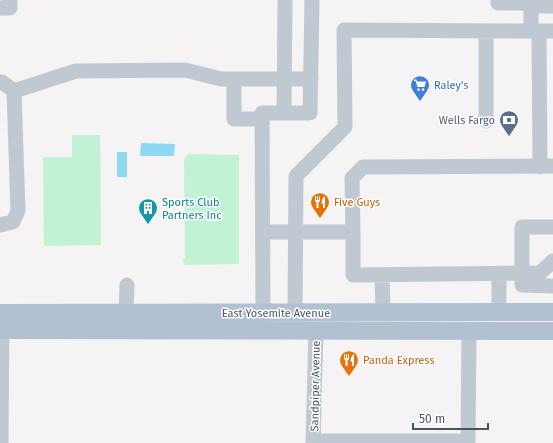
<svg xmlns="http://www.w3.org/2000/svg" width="553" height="443" font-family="'Fira Sans',sans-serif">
	<rect width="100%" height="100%" fill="#f5f3f3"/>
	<path fill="#c1f2d5" d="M72,135h28l1,110 -57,1 -1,-89h29z
		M188,154l51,1v109l-55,1 -1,-6h2l-1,-100z"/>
	<path fill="#8dd9f1" d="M141,143l34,1 -1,12h-34z
		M117,152h10v25h-10z"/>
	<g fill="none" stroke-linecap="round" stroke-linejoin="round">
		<path stroke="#c0c9d2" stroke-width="15" d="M285,0l-1,113h26l2,-113
			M498,0v3h33
			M531,0v31h22
			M531,6h22
			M0,8h10v-8
			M486,31v90
			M539,31l1,136
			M234,79v40h28
			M0,82h2l12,9 4,120 -5,11 -13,3
			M14,91l62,-20 109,-1 36,9h90
			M553,227h-31v58l31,1
			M263,232h90v43l187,-2 13,-12
			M353,232l-1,-54 11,-11 190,-1
			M499,274v38
			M382,275l1,37
			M263,312l-1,-199h22
			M295,312l1,-136 49,-49 -1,-97 187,1
			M126,313l1,-28
			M313,441h155
			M1,443l1,-125
			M313,443l3,-113
			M468,443l1,-112"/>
		<path stroke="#b2c1d2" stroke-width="18" d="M0,313l553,-1
			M0,330l553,1"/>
	</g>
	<defs>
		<symbol id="supermarket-pin" viewBox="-11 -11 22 30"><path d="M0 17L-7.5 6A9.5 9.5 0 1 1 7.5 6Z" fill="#3f7fe0" stroke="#fff"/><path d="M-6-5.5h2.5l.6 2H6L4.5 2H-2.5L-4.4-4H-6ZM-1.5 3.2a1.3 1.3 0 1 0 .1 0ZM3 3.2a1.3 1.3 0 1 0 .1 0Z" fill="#fff"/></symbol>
		<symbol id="bank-pin" viewBox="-11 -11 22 30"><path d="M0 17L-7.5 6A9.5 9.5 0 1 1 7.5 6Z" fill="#5c6f8a" stroke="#fff"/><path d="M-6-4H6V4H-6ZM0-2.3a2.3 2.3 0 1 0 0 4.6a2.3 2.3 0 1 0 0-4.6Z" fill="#fff"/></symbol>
		<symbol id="restaurant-pin" viewBox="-11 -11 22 30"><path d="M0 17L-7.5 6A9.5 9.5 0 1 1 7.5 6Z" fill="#e8710a" stroke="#fff"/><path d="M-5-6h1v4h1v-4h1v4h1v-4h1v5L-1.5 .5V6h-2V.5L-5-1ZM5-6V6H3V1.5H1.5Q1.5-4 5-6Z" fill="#fff"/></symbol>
		<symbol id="building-pin" viewBox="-11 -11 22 30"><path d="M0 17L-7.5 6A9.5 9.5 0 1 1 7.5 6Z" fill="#0f9aa8" stroke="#fff"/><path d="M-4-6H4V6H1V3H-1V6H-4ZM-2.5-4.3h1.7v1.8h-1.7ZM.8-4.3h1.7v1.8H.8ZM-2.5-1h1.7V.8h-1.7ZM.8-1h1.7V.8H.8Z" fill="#fff"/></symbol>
	</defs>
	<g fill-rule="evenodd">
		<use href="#supermarket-pin" x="409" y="74" width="22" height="30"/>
		<use href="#bank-pin" x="498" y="109" width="22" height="30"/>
		<use href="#restaurant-pin" x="309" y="191" width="22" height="30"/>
		<use href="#building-pin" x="137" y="197" width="22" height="30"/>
		<use href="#restaurant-pin" x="338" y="349" width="22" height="30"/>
	</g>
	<g text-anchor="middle" stroke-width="3" stroke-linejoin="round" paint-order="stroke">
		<g font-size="11" fill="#366cbe" stroke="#fff" text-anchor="start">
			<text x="434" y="89">Raley's</text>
		</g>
		<g font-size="11" fill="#4e5e75" stroke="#fff" text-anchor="end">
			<text x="495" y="124">Wells Fargo</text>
		</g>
		<g font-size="11" fill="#0d838f" stroke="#fff" text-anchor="start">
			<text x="162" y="206">Sports Club<tspan x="162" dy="13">Partners Inc</tspan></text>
		</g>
		<g font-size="11" fill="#c56008" stroke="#fff" text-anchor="start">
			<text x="334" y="206">Five Guys</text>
			<text x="363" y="364">Panda Express</text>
		</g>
		<g font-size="11" fill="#495561" stroke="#fff">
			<text x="276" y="317">East Yosemite Avenue</text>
			<text transform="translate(315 386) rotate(-89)" y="4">Sandpiper Avenue</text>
		</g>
	</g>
	<path d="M413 423v6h75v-6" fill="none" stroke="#495561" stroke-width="2"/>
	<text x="419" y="423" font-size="12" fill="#495561" stroke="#ffffff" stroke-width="3" paint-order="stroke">50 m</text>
</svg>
